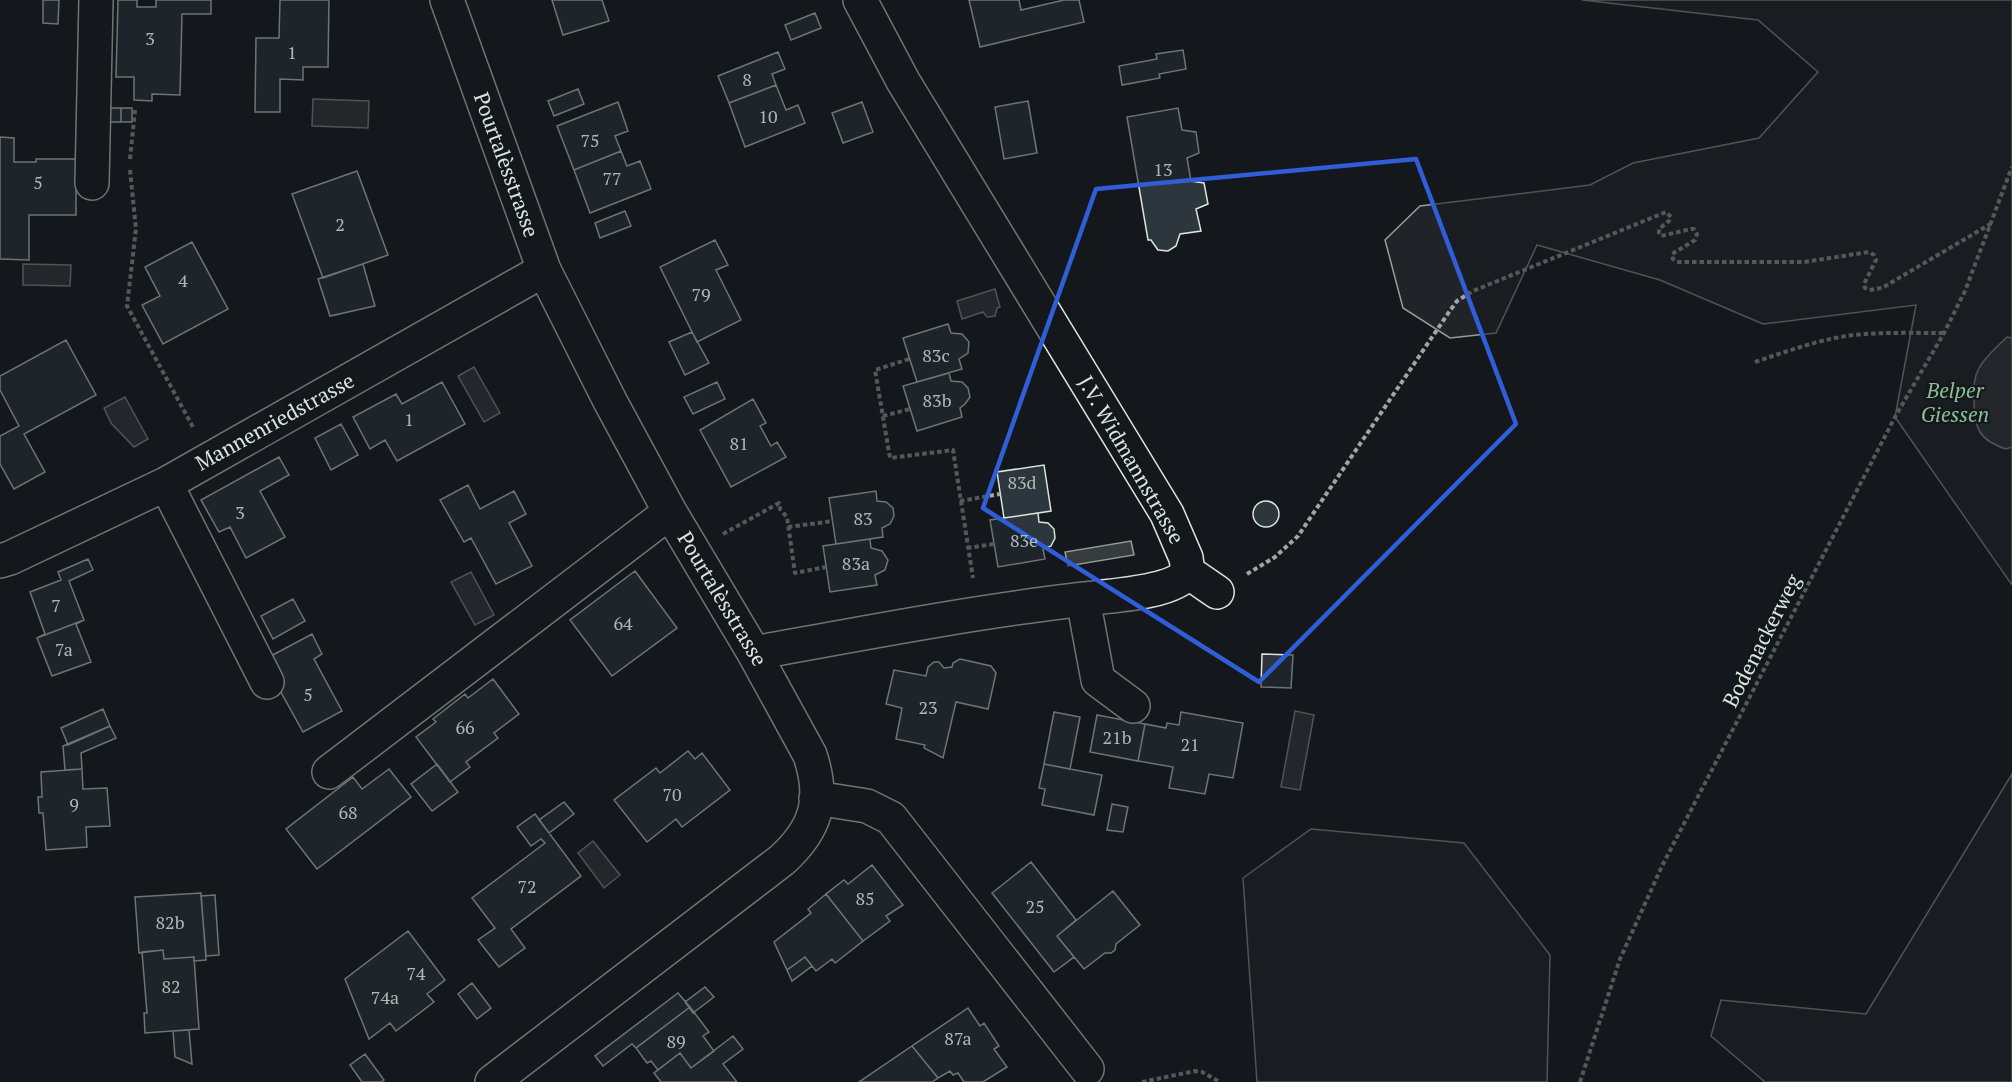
<svg xmlns="http://www.w3.org/2000/svg" width="2012" height="1082" font-family="'PT Serif',serif">
	<rect width="100%" height="100%" fill="#14181c"/>
	<path fill="#202428" stroke="#939e99" stroke-width="1.5" d="M1582,0h430v585l-117,-168 21,-112 -153,19 -103,-44 -123,-35 -41,88 -46,5 -47,-30 -18,-68 35,-34 170,-21 43,-22 126,-25 59,-66 -60,-52z
		M2012,774v308h-247l-54,-46 10,-36 145,14z
		M1311,829l153,14 86,112 -3,127h-290l-14,-204z"/>
	<path fill="#363b3e" stroke="#939e99" stroke-width="1.5" d="M313,99l56,2 -1,27 -56,-2z
		M23,264l48,1 -1,21 -47,-1z
		M995,289l5,18 -3,1 -2,8 -8,1 -4,-5 -21,7 -5,-18z
		M2007,337l5,1v109l-6,2c-28,-9 -32,-22 -32,-49 0,-11 -1,-21 5,-32 7,-12 18,-21 28,-31z
		M474,367l26,46 -16,9 -26,-46z
		M125,397l23,42 -14,8 -23,-24 -7,-15z
		M1131,541l3,14 -66,11 -3,-14z
		M471,572l23,43 -19,10 -24,-43z
		M1295,711l19,4 -14,75 -19,-3z
		M593,841l27,34 -16,13 -26,-35z"/>
	<path fill="#2c363c" stroke="#d8e6dc" stroke-width="1.5" d="M43,0h16l-1,24 -15,-1z
		M118,0h19v7h19v-7h55v14h-29l-2,81 -28,-1v7l-18,-1v-23h-18z
		M280,0h49l-1,67h-25v13l-23,-1v33h-25l1,-74h23z
		M552,0h50l7,21 -46,14z
		M969,0h50l2,10 43,-10h15l5,22 -104,25z
		M815,13l6,15 -30,12 -6,-15z
		M1183,50l3,19 -27,5 1,4 -38,7 -3,-19 38,-7 -1,-5z
		M778,52l7,17 -13,5 4,11 -47,18 -11,-27z
		M776,85l10,25 12,-5 7,18 -60,24 -16,-44z
		M578,89l6,15 -30,12 -6,-15z
		M1028,101l9,52 -33,6 -9,-52z
		M618,102l10,29 -13,5 6,15 -47,19 -17,-44z
		M862,102l11,30 -30,11 -11,-30z
		M110,108h11v14h-11z
		M121,108h11v14h-11z
		M1178,108l4,22 14,2 3,21 -12,5 4,23 13,2 4,21 -12,5 5,22 -21,3 -4,12 -8,5 -10,-1 -7,-10h-3l-21,-123z
		M0,137l14,1v24h22v-3h40v56h-47v45l-29,-1z
		M621,151l6,15 13,-5 11,28 -61,24 -16,-43z
		M357,171l31,84 -65,23 -31,-84z
		M625,211l6,15 -31,12 -5,-15z
		M715,240l13,25 -12,5 25,50 -44,22 -37,-75z
		M192,242l36,67 -65,35 -21,-39 18,-9 -15,-29z
		M363,264l12,42 -45,10 -12,-37z
		M948,324l3,9 11,1 7,8 -1,11 -9,6 3,10 -45,13 -14,-44z
		M692,332l17,31 -24,12 -16,-33z
		M66,340l30,55 -72,39 21,38 -31,17 -14,-25v-28l19,-10 -19,-36v-14z
		M949,373l2,8 11,1 6,6 2,9 -5,7 -5,4 2,9 -45,14 -14,-45z
		M442,382l23,42 -68,37 -12,-21 -15,9 -17,-32 43,-23 6,10z
		M717,382l8,17 -32,15 -9,-17z
		M753,399l13,24 -6,3 11,20 6,-4 9,15 -55,30 -31,-57z
		M341,424l17,31 -27,15 -16,-32z
		M279,457l10,18 -29,16 25,46 -39,21 -16,-31 -11,5 -18,-32z
		M1044,465l7,46 -47,7 -7,-46z
		M468,485l12,24 34,-18 12,23 -17,9 23,43 -36,18 -25,-46 -7,4 -24,-42z
		M876,491l1,10 9,1 7,6 1,8 -4,8 -8,4 1,9 -47,7 -7,-46z
		M1253 514a13 13 0 1 1 26 0a13 13 0 1 1-26 0Z
		M1038,513l1,9 9,1 6,6 1,9 -4,8 -8,3 2,10 -47,8 -8,-47z
		M870,539l1,9 11,3 6,9 -3,10 -10,5 2,10 -47,7 -7,-46z
		M88,559l5,11 -24,11 15,39 -47,18 8,-4 -15,-42 31,-12 -3,-8z
		M635,571l42,57 -65,48 -42,-56z
		M293,599l12,22 -32,18 -12,-23z
		M84,620l-8,4 15,38 -39,14 -15,-38z
		M312,634l10,20 -8,5 28,52 -39,21 -30,-54 -4,-21z
		M1262,654l31,1 -2,33 -30,-1z
		M960,659l31,7 5,7 -8,36 -32,-7 -13,56 -19,-10 1,-3 -29,-6 6,-31 -16,-4 8,-34 32,6 2,-9 6,-5h5l5,6 8,-1 1,-4z
		M493,679l26,35 -25,19 4,5 -32,24 4,5 -20,15 -34,-45 20,-15 -3,-3 32,-25 3,4z
		M103,709l7,17 -42,19 -7,-17z
		M1054,712l26,5 -10,52 -26,-5z
		M1181,712l62,11 -10,55 -24,-4 -4,20 -36,-6 4,-21 -35,-6 7,-37 21,4 1,-5 12,2z
		M1097,715l48,9 -7,37 -48,-9z
		M110,726l6,12 -35,15 1,16 -17,1 -2,-24z
		M688,751l7,8 7,-6 28,37 -48,37 -6,-8 -29,23 -33,-42 42,-32 4,5z
		M437,764l21,28 -26,19 -21,-27z
		M1044,764l58,11 -8,40 -52,-10 3,-16 -6,-1z
		M82,769l1,20 24,-1 3,38 -24,1 1,20 -41,3 -3,-37h-4l-1,-16h4l-1,-25z
		M389,769l22,28 -94,72 -31,-40 67,-52 9,12z
		M564,802l10,12 -25,19 -10,-13z
		M1112,804l16,3 -5,25 -16,-2z
		M535,814l46,62 -70,53 14,19 -26,19 -21,-27 17,-12 -23,-30 73,-55 -4,-4 -10,7 -14,-19z
		M1031,862l45,58 -19,16 17,21 -20,15 -62,-79z
		M872,865l31,40 -17,11 4,5 -27,20 -37,-47 18,-14 4,4z
		M1113,891l27,34 -24,19 -1,6 -4,3h-6l-21,16 -27,-33z
		M201,893l5,67 -12,1v-4l-30,2 -1,-9 -24,3 -4,-56z
		M826,894l37,47 -28,22 -3,-4 -16,12 -11,-14 -18,13 -13,-28 37,-29 -3,-4z
		M215,895l4,60 -13,1 -5,-60z
		M408,931l37,49 -18,14 7,8 -38,29 -6,-8 -21,16 -24,-60z
		M163,950l1,9 30,-2 5,72 -54,4 -1,-20h3l-5,-61z
		M805,957l7,9 -20,15 -5,-11z
		M472,983l19,25 -14,11 -19,-25z
		M705,987l9,10 -21,16 -8,-11z
		M678,993l12,14 -54,41 -4,-4 -29,22 -8,-10z
		M690,1007l19,25 -6,4 11,15 -23,17 -11,-15 -22,17 -7,-9 -4,2 -11,-15z
		M968,1008l12,18 4,-3 15,23 -5,3 13,18 -24,15h-19l-6,-9 -5,2 -3,-4 -12,7 -26,-32z
		M189,1030l3,34 -17,-7 -2,-26z
		M733,1036l10,13 -20,15 14,18h-76l-7,-9 26,-20 11,15z
		M912,1046l26,32 -6,4h-73z
		M365,1054l19,26 -3,2h-19l-12,-17z"/>
	<g fill="none" stroke-linecap="round" stroke-linejoin="round">
		<defs>
			<path id="minor" d="M447,0l97,270 66,131 60,111 84,141 56,102c15,45 6,74 -28,105l-290,222
				M92,183l4,-183
				M166,484l101,198
				M0,561l10,-3 156,-74 378,-214
				M1188,572l29,20
				M1083,599l15,81 35,26
				M754,653c110,-20 219,-41 330,-54 25,-3 90,-6 104,-27l-2,-14 -19,-44 -264,-433 -43,-81
				M329,772l341,-260
				M816,798l51,8 24,12 196,251"/>
		</defs>
		<use href="#minor" stroke="#d8e6dc" stroke-width="36"/>
		<path stroke="#9da8a2" stroke-width="4" stroke-dasharray="4.5 3" stroke-linecap="butt" d="M130,159l5,-49
			M130,170l6,59 -9,77 67,123
			M909,359l-34,11 15,88 63,-8 20,128
			M1755,362c33,-11 65,-23 99,-27 30,-3 60,-2 89,-2
			M883,416l27,-7
			M960,501l40,-7
			M788,527l45,-6
			M723,534l56,-31 1,6 7,8 8,56 31,-6
			M967,548l27,-4
			M1247,574l28,-17 23,-21 151,-224 8,-11 16,-10 193,-79 5,5 -2,4 -10,8v4l2,3 30,-7h3l3,5 -2,6 -23,14 1,5 4,3h127l65,-10 5,3 2,5 -12,24 1,4 4,2 13,-2 110,-65
			M1142,1082l53,-11 7,1 18,10
			M1580,1082l40,-123 42,-93 233,-449 49,-84 21,-42 47,-124"/>
		<use href="#minor" stroke="#14181c" stroke-width="33"/>
	</g>
	<path d="M0 0H2012V1082H0ZM1416,159l100,265 -257,258 -276,-174 113,-319z" fill="#14181c" fill-opacity=".55" fill-rule="evenodd"/>
	<path fill="none" stroke="#305dd8" stroke-width="4.5" stroke-linejoin="round" d="M1416,159l100,265 -257,258 -276,-174 113,-319z"/>
	<g text-anchor="middle" stroke-width="4.5" stroke-linejoin="round" paint-order="stroke">
		<g font-size="18" fill="#adbab4">
			<text x="150" y="45">3</text>
			<text x="292" y="59">1</text>
			<text x="747" y="86">8</text>
			<text x="768" y="123">10</text>
			<text x="590" y="147">75</text>
			<text x="1163" y="176">13</text>
			<text x="612" y="185">77</text>
			<text x="38" y="189">5</text>
			<text x="340" y="231">2</text>
			<text x="183" y="287">4</text>
			<text x="701" y="301">79</text>
			<text x="936" y="362">83c</text>
			<text x="937" y="407">83b</text>
			<text x="409" y="426">1</text>
			<text x="739" y="450">81</text>
			<text x="1022" y="489">83d</text>
			<text x="240" y="519">3</text>
			<text x="863" y="525">83</text>
			<text x="1024" y="547">83e</text>
			<text x="856" y="570">83a</text>
			<text x="56" y="612">7</text>
			<text x="623" y="630">64</text>
			<text x="64" y="656">7a</text>
			<text x="308" y="701">5</text>
			<text x="928" y="714">23</text>
			<text x="465" y="734">66</text>
			<text x="1117" y="744">21b</text>
			<text x="1190" y="751">21</text>
			<text x="672" y="801">70</text>
			<text x="74" y="811">9</text>
			<text x="348" y="819">68</text>
			<text x="527" y="893">72</text>
			<text x="865" y="905">85</text>
			<text x="1035" y="913">25</text>
			<text x="170" y="929">82b</text>
			<text x="416" y="980">74</text>
			<text x="171" y="993">82</text>
			<text x="385" y="1004">74a</text>
			<text x="958" y="1045">87a</text>
			<text x="676" y="1048">89</text>
		</g>
		<g font-size="21" fill="#d8e6dc" stroke="#14181c">
			<text transform="translate(506 165) rotate(70)" y="7">Pourtalèsstrasse</text>
			<text transform="translate(275 422) rotate(-29)" y="7">Mannenriedstrasse</text>
			<text transform="translate(1131 460) rotate(60)" y="7">J.V. Widmannstrasse</text>
			<text transform="translate(722 599) rotate(59)" y="7">Pourtalèsstrasse</text>
			<text transform="translate(1762 641) rotate(-63)" y="7">Bodenackerweg</text>
		</g>
		<g font-size="21" font-style="italic" fill="#8ac095" stroke="#14181c">
			<text x="1955" y="398">Belper<tspan x="1955" dy="24">Giessen</tspan></text>
		</g>
	</g>
</svg>
